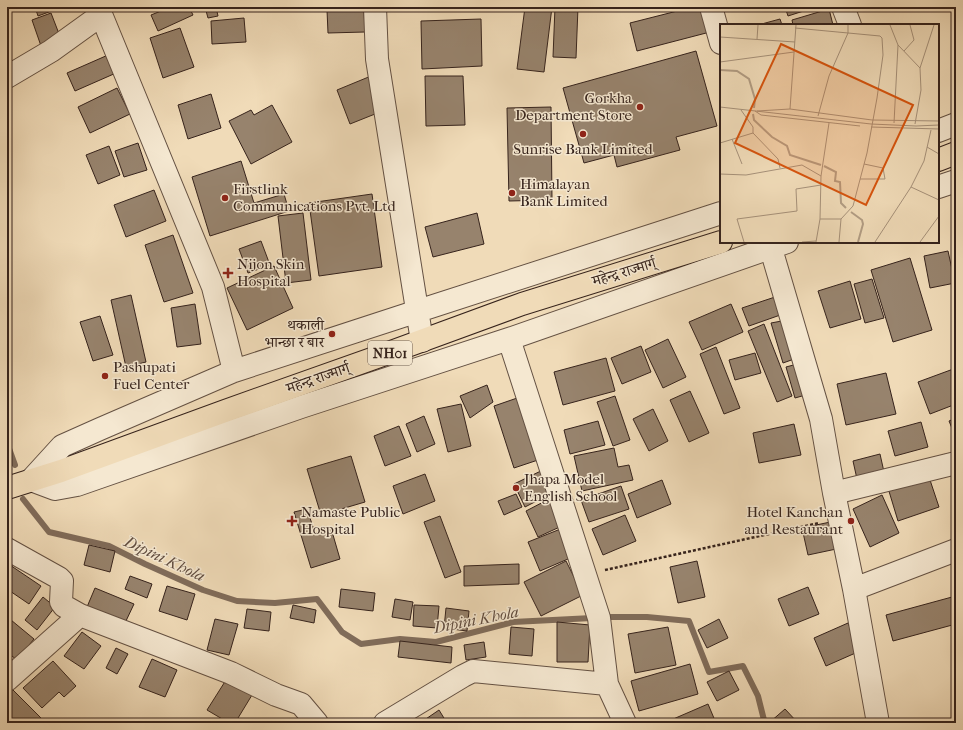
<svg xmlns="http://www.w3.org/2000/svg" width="963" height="730" font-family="'IM FELL French Canon','Noto Serif Devanagari',serif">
	<rect width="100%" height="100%" fill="#f0dbb8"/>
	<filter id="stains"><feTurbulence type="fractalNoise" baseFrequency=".005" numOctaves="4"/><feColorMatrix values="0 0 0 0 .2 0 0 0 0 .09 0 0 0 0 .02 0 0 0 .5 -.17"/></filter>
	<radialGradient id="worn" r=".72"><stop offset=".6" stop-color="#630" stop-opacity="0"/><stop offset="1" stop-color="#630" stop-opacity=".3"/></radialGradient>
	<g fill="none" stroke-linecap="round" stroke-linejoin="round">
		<path stroke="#806c5a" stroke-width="6" d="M7,443l8,22
			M23,499l26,33 60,14 36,18 58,26 34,11 38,2 42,-4 25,33 19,12 39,-5 36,3 77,-20 99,-5h35l42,4 20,51 34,-6 15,30 6,24 2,3"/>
	</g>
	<path fill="#97836d" stroke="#36231c" d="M35,7h22v2l-19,7z
		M171,7h18l4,8 -35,16 -7,-16z
		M205,7h11l2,9 -10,2z
		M525,7h27l-8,65 -27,-3z
		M555,7h23l-2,51 -23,-1z
		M693,7h10l7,25 -73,19 -7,-28z
		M785,7h31l-28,9z
		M364,9l1,23 -37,1 -1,-23z
		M829,9l4,16h-40l-1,-5z
		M51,13l10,26 -20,7 -9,-26z
		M244,18l2,24 -34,2 -1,-23z
		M481,19l1,47 -60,3 -1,-48z
		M780,19l2,6h-24z
		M180,28l14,39 -31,11 -13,-40z
		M696,51l21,75 -41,11 4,13 -63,17 -3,-12 -30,8 -21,-75z
		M108,55l8,18 -41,18 -8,-18z
		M371,76l14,34 -35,14 -13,-34z
		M425,76h38l2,49 -39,1z
		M117,88l13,26 -40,19 -12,-26z
		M211,94l10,34 -33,11 -10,-34z
		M272,105l20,37 -41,22 -22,-43 22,-11 3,5z
		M551,107l1,93 -43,1 -2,-93z
		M138,143l9,27 -23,7 -9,-26z
		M109,146l11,29 -22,9 -12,-29z
		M241,161l13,42 30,-9 5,17 -79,25 -18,-59z
		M154,190l12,31 -40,16 -12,-32z
		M372,194l10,73 -63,9 -10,-73z
		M303,213l8,67 -25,3 -8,-67z
		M477,213l7,31 -51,13 -8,-30z
		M173,235l20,58 -29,9 -19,-57z
		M261,241l9,24 -22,8 -9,-24z
		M948,251l7,32 -25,5 -6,-32z
		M910,258l22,72 -39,12 -22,-72z
		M274,266l19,42 -46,22 -20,-42z
		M872,279l12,39 -19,5 -11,-39z
		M850,281l11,38 -31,9 -12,-37z
		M131,295l15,67 -20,5 -15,-67z
		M781,295l5,18 -37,13 -7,-18z
		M195,304l6,40 -24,3 -6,-39z
		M731,304l12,28 -41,18 -13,-28z
		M100,316l13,39 -20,6 -13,-39z
		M787,320l10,38 -14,5 -12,-40z
		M764,324l28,72 -15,6 -29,-71z
		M668,339l18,38 -23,11 -18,-38z
		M641,346l10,26 -29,12 -11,-26z
		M716,347l24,61 -16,6 -24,-60z
		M755,353l6,20 -26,7 -6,-20z
		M606,358l9,33 -52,14 -9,-33z
		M801,363l8,31 -14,4 -9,-31z
		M956,368v36l-26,10 -12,-32z
		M886,373l10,41 -50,11 -9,-41z
		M487,385l6,17 -23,16 -10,-22z
		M690,391l19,42 -20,9 -19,-42z
		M523,396l21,62 -30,10 -20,-62z
		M615,396l15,44 -17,6 -16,-44z
		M461,404l10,42 -23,6 -11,-43z
		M653,409l15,32 -19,10 -16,-32z
		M424,416l11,28 -18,8 -11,-28z
		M956,418v20l-7,-17z
		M598,421l7,24 -35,9 -6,-24z
		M921,422l7,25 -33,9 -7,-25z
		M794,424l7,31 -42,8 -6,-30z
		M399,426l12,30 -26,10 -11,-30z
		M614,448l4,19 11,-2 4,15 -51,11 -8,-35z
		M880,454l4,18 -27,7 -4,-18z
		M351,456l14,46 -44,13 -14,-46z
		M547,468l11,22 -33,17 -11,-23z
		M425,474l10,27 -32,13 -10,-28z
		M928,474l11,33 -41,14 -10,-33z
		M662,480l9,24 -34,14 -9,-24z
		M621,486l8,23 -40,13 -8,-22z
		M516,494l6,13 -18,8 -6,-14z
		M882,495l17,38 -29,14 -17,-38z
		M551,498l13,27 -26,12 -12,-26z
		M307,509l8,24 16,-5 9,31 -29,9 -17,-56z
		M625,515l11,26 -33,14 -11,-26z
		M440,516l21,56 -16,6 -21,-56z
		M835,521l6,27 -33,7 -6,-27z
		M563,528l12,28 -35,15 -12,-29z
		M89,545l26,6 -5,21 -26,-7z
		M566,561l17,34 -42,21 -17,-34z
		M697,561l8,36 -27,6 -8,-36z
		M7,563l34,23 -12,18 -22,-15z
		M519,564v20l-55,2v-20z
		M130,576l22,8 -5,14 -22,-9z
		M167,586l28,8 -8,26 -28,-9z
		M808,587l11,27 -30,12 -11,-27z
		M95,588l39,16 -9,19 -38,-16z
		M341,589l34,4 -2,18 -34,-4z
		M43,597l12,10 -18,23 -12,-10z
		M952,597l4,16v11l-63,17 -7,-26z
		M395,599l18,3 -3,18 -18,-3z
		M293,605l23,5 -2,13 -24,-5z
		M414,605l25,1 -2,22 -24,-2z
		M446,608l23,3 -2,20 -23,-3z
		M247,609l24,3 -2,19 -25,-3z
		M215,619l23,5 -9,31 -22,-5z
		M719,619l9,19 -21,10 -9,-18z
		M11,620l23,19 -17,21 -10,-8v-28z
		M557,622l33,3 -2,37h-31z
		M848,623l12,28 -34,15 -12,-28z
		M511,627l23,2 -2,27 -23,-2z
		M668,627l8,38 -41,8 -7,-39z
		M82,632l19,14 -17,23 -20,-13z
		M400,641l52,6 -1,16 -53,-6z
		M484,642l2,15 -20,3 -2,-15z
		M116,648l12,6 -11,20 -11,-6z
		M152,659l25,11 -12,27 -26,-10z
		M53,661l23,25 -12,11 -5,-5 -17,16 -19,-20z
		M690,664l8,30 -59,17 -8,-30z
		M729,671l10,19 -22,11 -10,-19z
		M226,680l26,15 -17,28h-6l-22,-13z
		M12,689l29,29 -5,5h-29v-29z
		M708,704l8,19h-52z
		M785,709l13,14h-27l-1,-1z
		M439,710l8,13h-27z"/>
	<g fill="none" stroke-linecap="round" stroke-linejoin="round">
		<defs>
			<path id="street" d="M98,7l115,280 21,84
				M375,7l2,52 45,282
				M711,7l10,36
				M843,7l7,18
				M7,77l44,-26 50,-36
				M938,131l18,-7
				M938,187l18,-6
				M721,213l-303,98 -184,60 -134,58 -38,17 -31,34 24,9 22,-4 224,-78 208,-68 278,-97
				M769,242l52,177 13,74 20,96 24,134
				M509,339l90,279 8,66 18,39
				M834,493l122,-30
				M7,549l52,29 3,3 -1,21 3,4 16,9 -73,65
				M854,589l102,-39
				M80,615l151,58 45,22 25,9 16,19
				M385,723l78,-47 10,-5 134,13"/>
			<path id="highway" d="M938,160l18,-7
				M7,488l54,-17 164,-60 155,-55 142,-52 199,-62"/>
		</defs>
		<use href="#street" stroke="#645143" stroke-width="24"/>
		<use href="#highway" stroke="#36231c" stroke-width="24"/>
		<path stroke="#36231c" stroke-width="2.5" stroke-dasharray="3 2" stroke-linecap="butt" d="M605,570l214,-47"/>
		<use href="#street" stroke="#f5e8d1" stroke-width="22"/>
		<use href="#highway" stroke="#f0dbb8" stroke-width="22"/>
	</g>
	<g fill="#8f2418" stroke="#f5e8d1" stroke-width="1.5">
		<circle cx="640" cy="107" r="4"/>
		<circle cx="583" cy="134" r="4"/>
		<circle cx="512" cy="193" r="4"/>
		<circle cx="225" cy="198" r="4"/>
		<path d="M226 267h4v4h4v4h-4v4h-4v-4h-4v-4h4z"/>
		<circle cx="332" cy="334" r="4"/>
		<circle cx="105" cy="376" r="4"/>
		<circle cx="516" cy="488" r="4"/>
		<path d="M290 515h4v4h4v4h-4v4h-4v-4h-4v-4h4z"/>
		<circle cx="851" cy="521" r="4"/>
	</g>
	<g text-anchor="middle" stroke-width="3" stroke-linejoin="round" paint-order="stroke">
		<rect fill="#f5e8d1" stroke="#6f5e52" stroke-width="1" x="368" y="341" width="44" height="24" rx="3"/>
		<g font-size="14" font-weight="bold" fill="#36231c">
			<text x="390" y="358">NH01</text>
		</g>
		<g font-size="15" fill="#36231c" stroke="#f5e8d1" text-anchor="start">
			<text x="632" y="103" text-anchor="end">Gorkha<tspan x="632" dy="17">Department Store</tspan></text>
			<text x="583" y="154" text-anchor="middle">Sunrise Bank Limited</text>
			<text x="520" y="189">Himalayan<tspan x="520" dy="17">Bank Limited</tspan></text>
			<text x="233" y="194">Firstlink<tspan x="233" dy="17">Communications Pvt. Ltd</tspan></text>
			<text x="237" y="269">Nijon Skin<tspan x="237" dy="17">Hospital</tspan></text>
			<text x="324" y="330" text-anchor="end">थकाली<tspan x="324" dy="17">भान्छा र बार</tspan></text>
			<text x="113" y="372">Pashupati<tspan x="113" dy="17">Fuel Center</tspan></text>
			<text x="524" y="484">Jhapa Model<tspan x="524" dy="17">English School</tspan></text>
			<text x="301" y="517">Namaste Public<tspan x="301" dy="17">Hospital</tspan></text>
			<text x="843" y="517" text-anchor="end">Hotel Kanchan<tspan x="843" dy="17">and Restaurant</tspan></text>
		</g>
		<g font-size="15" fill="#36231c" stroke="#f5e8d1">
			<text transform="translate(624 272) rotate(-17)" y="5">महेन्द्र राज्मार्ग्</text>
			<text transform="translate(318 378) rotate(-19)" y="5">महेन्द्र राज्मार्ग्</text>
		</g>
		<g font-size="16" font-style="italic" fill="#614d40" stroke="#f5e8d1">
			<text transform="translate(165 558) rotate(25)" y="6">Dipini Khola</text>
			<text transform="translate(476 619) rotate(-11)" y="6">Dipini Khola</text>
		</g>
	</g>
	<g transform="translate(720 24)">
		<rect width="219" height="219" fill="#f0dbb8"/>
		<path fill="none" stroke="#b19c83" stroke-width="2" d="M0,46l17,1 12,8 6,20 -1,9M33,90l1,6 18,17 15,9 3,9 31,10M104,142l12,6 -1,9 5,1 1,21 5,5M131,188l11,8 1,4 -5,18"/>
		<path fill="none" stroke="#a6917a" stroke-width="1" d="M170,1l8,20 -4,78M75,4l85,8 2,2 1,17 -6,43 -10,55 -14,53 -12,13h-21M0,13l75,5M37,15l1,-14M178,21l22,23M184,27l10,-11 -4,-15M0,38l74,-10M0,83l151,17 45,2 23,-1M70,85l6,-84M35,87l6,4 99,11M37,87l33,-2 82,11 67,1M98,92l11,-40 19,-43v-8M195,100l6,-34 -1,-22 14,-43M151,103l68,2M33,109l25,26 2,9M12,115l10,25M0,119l33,-10v-6l-12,-17M207,123l12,7M0,150l26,1 56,-10 19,11M140,155h25l-2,-11 -19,-4M191,163l13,-26 7,-31M24,218l-7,-23 60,-8 -1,-22 25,-4M82,218l14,-1M96,218l4,-23 1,-43 8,-53M119,218l2,-23M155,218l36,-55 28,13M200,218l19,-26"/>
		<path fill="#d6540e" fill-opacity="0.15" stroke="#d6540e" stroke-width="2" d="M61,20l132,61 -47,100 -131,-62z"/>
		<rect width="219" height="219" fill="none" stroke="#36231c" stroke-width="2"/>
	</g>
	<rect width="963" height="730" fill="none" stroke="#f0dbb8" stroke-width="24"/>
	<rect x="8" y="8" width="947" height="714" fill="none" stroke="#36231c" stroke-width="2"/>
	<rect x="12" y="12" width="939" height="706" fill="none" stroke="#36231c"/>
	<rect width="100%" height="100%" filter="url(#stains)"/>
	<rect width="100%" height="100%" fill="url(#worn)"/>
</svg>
